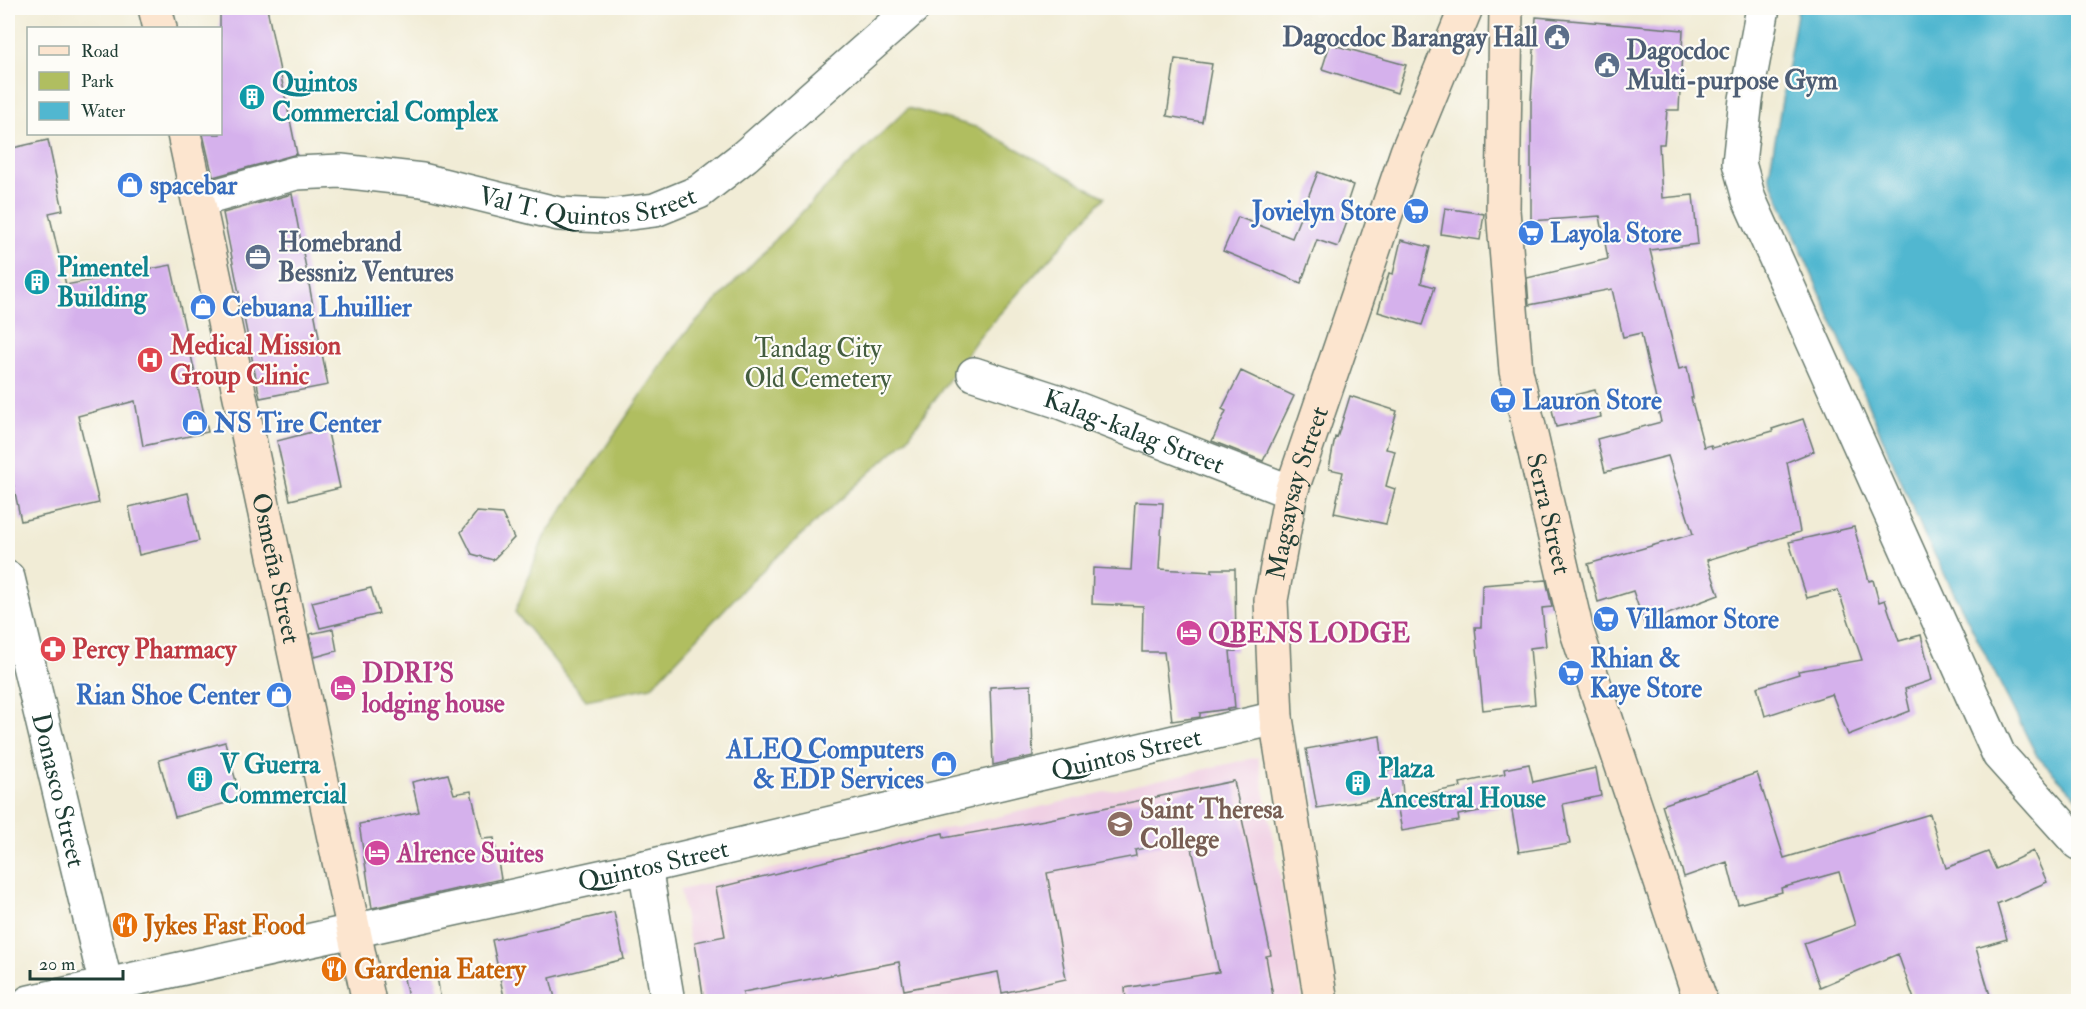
<svg xmlns="http://www.w3.org/2000/svg" width="2086" height="1009" font-family="'IM FELL Double Pica',serif">
	<rect width="100%" height="100%" fill="#fdfcf7"/>
	<filter id="ink" filterUnits="userSpaceOnUse"><feTurbulence type="fractalNoise" baseFrequency=".0167" numOctaves="2"/><feDisplacementMap in="SourceGraphic" scale="12" xChannelSelector="R" yChannelSelector="G"/><feConvolveMatrix kernelMatrix="1 2 1 2 8 2 1 2 1" color-interpolation-filters="sRGB"/></filter>
	<filter id="wash" filterUnits="userSpaceOnUse"><feTurbulence type="fractalNoise" baseFrequency=".008" numOctaves="4" result="noise"/><feDisplacementMap in="SourceGraphic" scale="24" xChannelSelector="R" yChannelSelector="G"/><feGaussianBlur stdDeviation="1.35" result="paint"/><feColorMatrix in="noise" values="0 0 0 0 0 0 0 0 0 0 0 0 0 0 0 0 0 1.4 0 .05"/><feComposite in="paint" operator="in"/></filter>
	<g filter="url(#wash)">
		<rect width="100%" height="100%" fill="#f1ecd6"/>
		<path fill="#f0d0e4" d="M1258,757l45,244h-603l-20,-111z"/>
		<path fill="#b0be60" stroke="#687e4a" stroke-width="1.5" d="M908,108l71,20 126,69 -127,141 -71,101 -155,141 -101,107 -65,13 -71,-88 29,-75 135,-197 151,-157z"/>
		<path fill="#51b7d0" stroke="#387a82" stroke-width="1.5" d="M1798,8h280v791l-41,-43 -113,-222 -155,-359z"/>
		<g id="blocks">
			<path fill="#d5b1ec" d="M220,8h47l30,146 -84,23 -10,-43h17z
				M1536,17l147,13 -4,80h-12l-3,34h-5l3,54 31,-3 5,49 -48,6 29,119 8,-2 6,31h-2l13,49 7,-2 1,3 61,-17 -1,-2 31,-10 11,32 -27,11 13,70 -93,28 12,35 -75,28 -11,-32 -35,11 -10,-38 105,-30 -25,-78 -63,16 -8,-33 64,-17 -20,-89 -18,4 -11,-48 -83,16 -2,-27 81,-19 -8,-43 -69,5v-121z
				M1330,44l76,21 -9,28 -75,-24z
				M1175,59l37,5 -10,58 -35,-6z
				M48,140l15,70 -14,3 17,72 105,-20 37,167 -65,14 -8,-45 -57,15 21,87 -78,18 -13,-61v-311z
				M1318,172l35,13 -8,24 6,2 -13,36 -21,-7 -16,43 -78,-32 15,-34 54,21z
				M292,194l36,191 -68,13 -37,-185z
				M1445,208l39,6 -4,26 -39,-6z
				M1401,240l29,7 -9,36 14,4 -13,38 -44,-13 11,-39 4,1z
				M1241,371l53,25 -31,65 -51,-20 14,-30 -4,-2z
				M1595,390l6,27 -45,10 -6,-26z
				M1350,396l47,15 -11,38 9,2 -9,35 9,3 -9,35 -52,-11 9,-41 -14,-3 6,-32 2,1z
				M327,428l13,60 -50,12 -13,-59z
				M188,493l11,48 -60,14 -10,-48z
				M1135,502l28,1 -4,66 53,3v-3h23l1,82h-6l5,57 -35,5v4l-28,4 -8,-69h-22l1,-46 -51,-2 1,-36 38,2z
				M477,512l25,2 12,24 -21,22 -21,-6 -11,-22z
				M1854,527l15,54 4,-1 6,22 6,-2 14,41 22,-6 11,45 -27,9 5,22 -62,24 -16,-41 -67,22 -8,-29 42,-13 -1,-3 64,-11 -24,-70 -31,8 -18,-56z
				M1546,580l6,27 -10,1 4,38 -16,2 5,56 -52,6 -8,-83h6l1,-42z
				M371,588l8,26 -59,14 -8,-26z
				M333,629l4,22 -22,6 -5,-23z
				M1031,685l2,71 -40,9 -3,-78z
				M1380,736l4,35 17,-2 2,26 -86,13 -11,-59z
				M225,742l16,57 -66,18 -16,-57z
				M1529,764l4,18 63,-14 5,28 -38,8 7,40 -51,8 -8,-47 -53,10 1,6 -57,10 -6,-32 65,-12 -1,-4 45,-9 -1,-5z
				M1757,773l27,85 146,-44 16,54 42,-16 8,17 37,-18 14,31 -50,22 10,35 -31,9 16,54h-77l-17,-48 -78,33 -16,-44 51,-18 -16,-53 -58,16 1,4 -44,12 -11,-42 -43,15 -22,-72z
				M448,774l6,20 17,-3 11,48 12,-1 7,41 -129,29 -13,-84 60,-12 -7,-30z
				M1234,781l37,174 -5,1 8,46h-148l-1,-14 94,-16 -29,-133 -55,11 1,6 -89,17 19,106 -64,14 -4,-21 -94,18 -5,-28 -156,30 1,10h-40l-9,-60 30,-6 -9,-48 204,-50 23,-5 1,5 101,-18z
				M614,912l10,47 -74,19 5,20 -14,4h-36l-13,-62z
				M436,969l5,33h-32l-6,-28z"/>
		</g>
	</g>
	<g filter="url(#ink)">
		<use href="#blocks" fill-opacity="0" stroke="#687a6d" stroke-width="1.5"/>
		<g fill="none" stroke-linecap="round" stroke-linejoin="round">
			<defs>
				<g id="street">
					<path d="M1763,8l-17,91 -7,64 10,36 250,556 79,88"/>
					<path id="s1" d="M200,200l96,-27 45,-2 81,9 137,34 48,2 48,-6 44,-18 46,-36 168,-148"/>
					<path id="s2" d="M974,374l83,27 234,91"/>
					<path id="s3" d="M8,578l102,424"/>
					<path d="M645,867l23,135"/>
					<path id="s4" d="M29,1002l616,-135 631,-149"/>
				</g>
				<g id="secondary">
					<path d="M155,8l5,20"/>
					<path id="s5" d="M1506,8l-3,202 13,161 61,261 124,370"/>
					<path id="s6" d="M184,134l185,868"/>
					<path id="s7" d="M1321,1002l-45,-284 -5,-118 20,-108 116,-340 59,-144"/>
				</g>
			</defs>
			<use href="#street" stroke="#687a6d" stroke-width="36"/>
			<use href="#secondary" stroke="#687a6d" stroke-width="36"/>
			<use href="#street" stroke="#fff" stroke-width="33"/>
			<use href="#secondary" stroke="#fce5cf" stroke-width="33"/>
		</g>
	</g>
	<defs>
		<symbol id="civic-disc" viewBox="-11 -11 22 22"><circle r="9.5" fill="#5c6f8a" stroke="#fdfcf7"/><path d="M-.6-6.5H3V-4.5H.6V-3L4-1V1h2V6H-6V1h2V-1L-.6-3ZM-1.2 2.5V6h2.4V2.5Z" fill="#fff"/></symbol>
		<symbol id="building-disc" viewBox="-11 -11 22 22"><circle r="9.5" fill="#0f9aa8" stroke="#fdfcf7"/><path d="M-4-6H4V6H1V3H-1V6H-4ZM-2.5-4.3h1.7v1.8h-1.7ZM.8-4.3h1.7v1.8H.8ZM-2.5-1h1.7V.8h-1.7ZM.8-1h1.7V.8H.8Z" fill="#fff"/></symbol>
		<symbol id="shop-disc" viewBox="-11 -11 22 22"><circle r="9.5" fill="#3f7fe0" stroke="#fdfcf7"/><path d="M-5-2.5h2.3a2.7 3.5 0 0 1 5.4 0H5L5.5 6h-11ZM-1.5-2.5h3a1.5 2.3 0 0 0-3 0Z" fill="#fff"/></symbol>
		<symbol id="supermarket-disc" viewBox="-11 -11 22 22"><circle r="9.5" fill="#3f7fe0" stroke="#fdfcf7"/><path d="M-6-5.5h2.5l.6 2H6L4.5 2H-2.5L-4.4-4H-6ZM-1.5 3.2a1.3 1.3 0 1 0 .1 0ZM3 3.2a1.3 1.3 0 1 0 .1 0Z" fill="#fff"/></symbol>
		<symbol id="office-disc" viewBox="-11 -11 22 22"><circle r="9.5" fill="#5c6f8a" stroke="#fdfcf7"/><path d="M-6-3h4V-5.5h4V-3h4V5H-6ZM-1-4.5V-3h2v-1.5ZM-6 0V1H6V0Z" fill="#fff"/></symbol>
		<symbol id="hospital-disc" viewBox="-11 -11 22 22"><circle r="9.5" fill="#e0444e" stroke="#fdfcf7"/><path d="M-5-5h3v3.5h4V-5h3V5h-3V1.5h-4V5h-3Z" fill="#fff"/></symbol>
		<symbol id="hotel-disc" viewBox="-11 -11 22 22"><circle r="9.5" fill="#d1479c" stroke="#fdfcf7"/><path d="M-6-4.5h1.5V1H6V5H4.5V3h-9V5H-6ZM-4 0a1.8 1.8 0 1 1 3.6 0ZM.5 0V-2.5h3Q6-2.5 6 0Z" fill="#fff"/></symbol>
		<symbol id="pharmacy-disc" viewBox="-11 -11 22 22"><circle r="9.5" fill="#e0444e" stroke="#fdfcf7"/><path d="M-2-6h4v4h4v4h-4v4h-4v-4h-4v-4h4Z" fill="#fff"/></symbol>
		<symbol id="university-disc" viewBox="-11 -11 22 22"><circle r="9.5" fill="#8d6e63" stroke="#fdfcf7"/><path d="M0-5L7-2L0 1L-7-2ZM-4 1L0 2.5L4 1V4Q0 6-4 4Z" fill="#fff"/></symbol>
		<symbol id="restaurant-disc" viewBox="-11 -11 22 22"><circle r="9.5" fill="#e8710a" stroke="#fdfcf7"/><path d="M-5-6h1v4h1v-4h1v4h1v-4h1v5L-1.5 .5V6h-2V.5L-5-1ZM5-6V6H3V1.5H1.5Q1.5-4 5-6Z" fill="#fff"/></symbol>
	</defs>
	<g fill-rule="evenodd">
		<use href="#civic-disc" x="1542" y="22" width="30" height="30"/>
		<use href="#civic-disc" x="1592" y="50" width="30" height="30"/>
		<use href="#building-disc" x="237" y="82" width="30" height="30"/>
		<use href="#shop-disc" x="115" y="170" width="30" height="30"/>
		<use href="#supermarket-disc" x="1401" y="196" width="30" height="30"/>
		<use href="#supermarket-disc" x="1516" y="218" width="30" height="30"/>
		<use href="#office-disc" x="243" y="242" width="30" height="30"/>
		<use href="#building-disc" x="22" y="267" width="30" height="30"/>
		<use href="#shop-disc" x="188" y="292" width="30" height="30"/>
		<use href="#hospital-disc" x="135" y="345" width="30" height="30"/>
		<use href="#supermarket-disc" x="1488" y="385" width="30" height="30"/>
		<use href="#shop-disc" x="180" y="408" width="30" height="30"/>
		<use href="#supermarket-disc" x="1591" y="604" width="30" height="30"/>
		<use href="#hotel-disc" x="1174" y="618" width="30" height="30"/>
		<use href="#pharmacy-disc" x="38" y="634" width="30" height="30"/>
		<use href="#supermarket-disc" x="1556" y="658" width="30" height="30"/>
		<use href="#hotel-disc" x="328" y="673" width="30" height="30"/>
		<use href="#shop-disc" x="264" y="680" width="30" height="30"/>
		<use href="#shop-disc" x="929" y="749" width="30" height="30"/>
		<use href="#building-disc" x="185" y="764" width="30" height="30"/>
		<use href="#building-disc" x="1343" y="768" width="30" height="30"/>
		<use href="#university-disc" x="1105" y="809" width="30" height="30"/>
		<use href="#hotel-disc" x="362" y="838" width="30" height="30"/>
		<use href="#restaurant-disc" x="110" y="910" width="30" height="30"/>
		<use href="#restaurant-disc" x="319" y="954" width="30" height="30"/>
	</g>
	<g text-anchor="middle" stroke-width="4.5" stroke-linejoin="round" paint-order="stroke">
		<g font-size="26" font-weight="bold" fill="#4e5e75" stroke="#fdfcf7" text-anchor="start">
			<text x="1538" y="46" text-anchor="end">Dagocdoc Barangay Hall</text>
			<text x="1626" y="59">Dagocdoc<tspan x="1626" dy="30">Multi-purpose Gym</tspan></text>
			<text x="278" y="251">Homebrand<tspan x="278" dy="30">Bessniz Ventures</tspan></text>
		</g>
		<g font-size="26" font-weight="bold" fill="#0d838f" stroke="#fdfcf7" text-anchor="start">
			<text x="272" y="91">Quintos<tspan x="272" dy="30">Commercial Complex</tspan></text>
			<text x="57" y="276">Pimentel<tspan x="57" dy="30">Building</tspan></text>
			<text x="220" y="773">V Guerra<tspan x="220" dy="30">Commercial</tspan></text>
			<text x="1378" y="777">Plaza<tspan x="1378" dy="30">Ancestral House</tspan></text>
		</g>
		<g font-size="26" font-weight="bold" fill="#366cbe" stroke="#fdfcf7" text-anchor="start">
			<text x="150" y="194">spacebar</text>
			<text x="1396" y="220" text-anchor="end">Jovielyn Store</text>
			<text x="1550" y="242">Layola Store</text>
			<text x="222" y="316">Cebuana Lhuillier</text>
			<text x="1522" y="409">Lauron Store</text>
			<text x="214" y="432">NS Tire Center</text>
			<text x="1626" y="628">Villamor Store</text>
			<text x="1590" y="667">Rhian &amp;<tspan x="1590" dy="30">Kaye Store</tspan></text>
			<text x="260" y="704" text-anchor="end">Rian Shoe Center</text>
			<text x="924" y="758" text-anchor="end">ALEQ Computers<tspan x="924" dy="30">&amp; EDP Services</tspan></text>
		</g>
		<g font-size="26" fill="#1f3d34" stroke="#fdfcf7">
			<text dy="9" stroke="none"><textPath href="#s1" startOffset="396">Val T. Quintos Street</textPath></text>
			<text dy="9" stroke="none"><textPath href="#s2" startOffset="170">Kalag-kalag Street</textPath></text>
			<text dy="9" stroke="none"><textPath href="#s7" startOffset="516">Magsaysay Street</textPath></text>
			<text dy="9" stroke="none"><textPath href="#s5" startOffset="510">Serra Street</textPath></text>
			<text dy="9" stroke="none"><textPath href="#s6" startOffset="444">Osmeña Street</textPath></text>
			<text dy="9" stroke="none"><textPath href="#s4" startOffset="1125">Quintos Street</textPath></text>
			<text dy="9" stroke="none"><textPath href="#s3" startOffset="218">Donasco Street</textPath></text>
			<text dy="9" stroke="none"><textPath href="#s4" startOffset="639">Quintos Street</textPath></text>
		</g>
		<g font-size="26" font-weight="bold" fill="#be3a42" stroke="#fdfcf7" text-anchor="start">
			<text x="170" y="354">Medical Mission<tspan x="170" dy="30">Group Clinic</tspan></text>
			<text x="72" y="658">Percy Pharmacy</text>
		</g>
		<g font-size="26" fill="#435d3f" stroke="#fdfcf7">
			<text x="818" y="357">Tandag City<tspan x="818" dy="30">Old Cemetery</tspan></text>
		</g>
		<g font-size="26" font-weight="bold" fill="#b23c85" stroke="#fdfcf7" text-anchor="start">
			<text x="1208" y="642">QBENS LODGE</text>
			<text x="362" y="682">DDRI'S<tspan x="362" dy="30">lodging house</tspan></text>
			<text x="397" y="862">Alrence Suites</text>
		</g>
		<g font-size="26" font-weight="bold" fill="#785e54" stroke="#fdfcf7" text-anchor="start">
			<text x="1140" y="818">Saint Theresa<tspan x="1140" dy="30">College</tspan></text>
		</g>
		<g font-size="26" font-weight="bold" fill="#c56008" stroke="#fdfcf7" text-anchor="start">
			<text x="144" y="934">Jykes Fast Food</text>
			<text x="354" y="978">Gardenia Eatery</text>
		</g>
	</g>
	<rect width="2086" height="1009" fill="none" stroke="#fdfcf7" stroke-width="30"/>
	<rect x="27" y="27" width="195" height="108" fill="#fdfcf7" stroke="#a4b0a9" stroke-width="1.5"/>
	<rect x="39" y="46" width="30" height="9" fill="#fce5cf" stroke="#a4b0a9" stroke-width="1.5"/>
	<text x="81" y="57" font-size="18" fill="#1f3d34">Road</text>
	<rect x="39" y="72" width="30" height="18" fill="#b0be60" stroke="#a4b0a9" stroke-width="1.5"/>
	<text x="81" y="87" font-size="18" fill="#1f3d34">Park</text>
	<rect x="39" y="102" width="30" height="18" fill="#51b7d0" stroke="#a4b0a9" stroke-width="1.5"/>
	<text x="81" y="117" font-size="18" fill="#1f3d34">Water</text>
	<path d="M30 970v9h93v-9" fill="none" stroke="#1f3d34" stroke-width="3"/>
	<text x="39" y="970" font-size="18" fill="#1f3d34" stroke="#fdfcf7" stroke-width="4.5" paint-order="stroke">20 m</text>
</svg>
